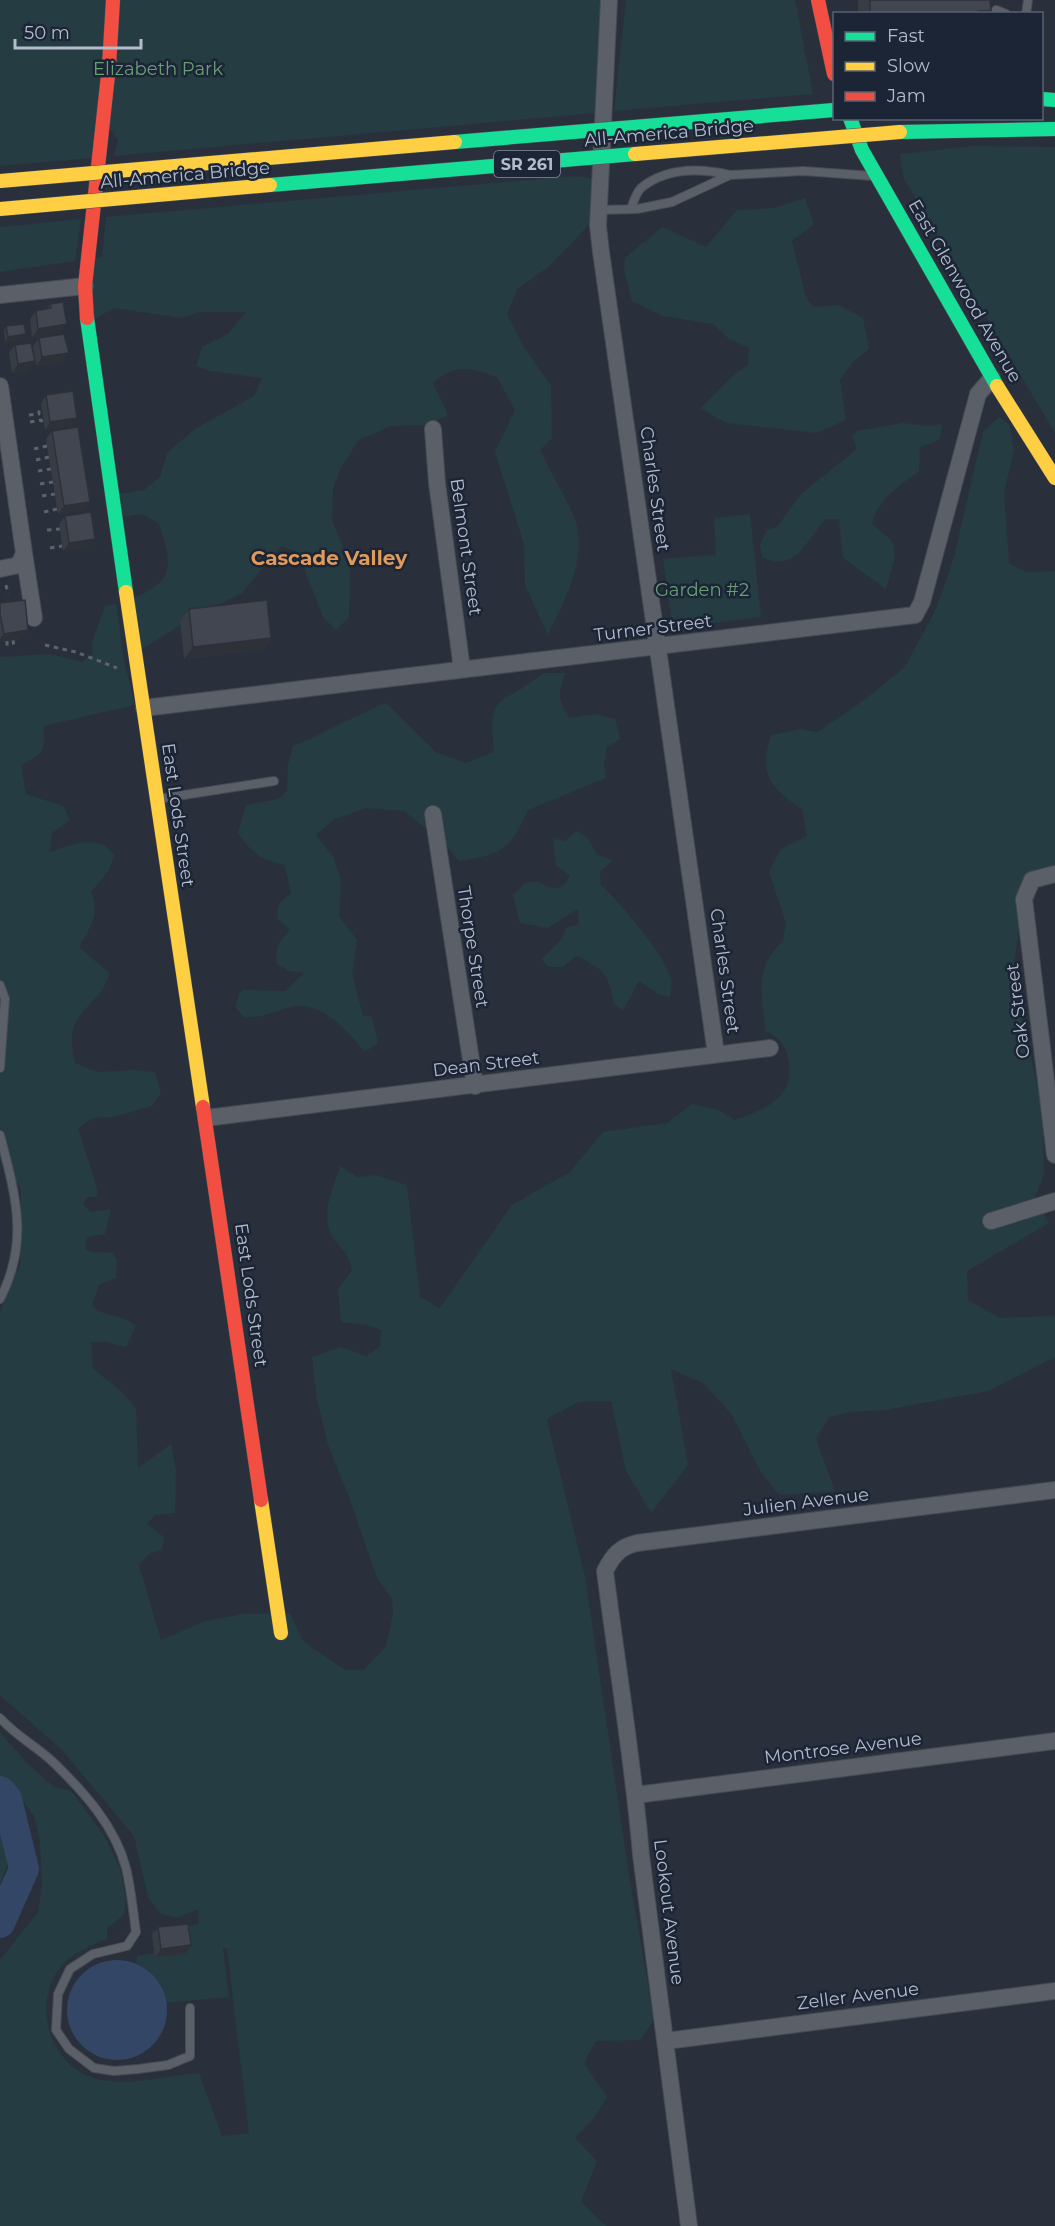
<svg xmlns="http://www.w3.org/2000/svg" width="1055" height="2226" font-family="Montserrat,sans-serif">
	<rect width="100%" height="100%" fill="#29303b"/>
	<path fill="#253c42" d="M0,0h602l-6,113 -482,43 4,-16 -20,-28 -5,46 -93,8z
		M626,0h169l18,94 -199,17z
		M974,146l81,1v286l-151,-255 -4,-24z
		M574,176l27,3 -2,31 -12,17 -40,41 -29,20 -11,26 17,33 27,39 1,52 -12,12c10,21 22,41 32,62 19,40 -7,88 -24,123l-23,-50 -1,-41 -29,-92 20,-42 -18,-33c-28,-9 -40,-14 -64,6l15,32 -20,10 -38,1 -32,15 -17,27 -8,20 -1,33 18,41 -1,55 -13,13 -13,-13 -25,-64 -17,-7 -39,47 -54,27 -53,34 -8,-53c49,-20 46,-32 32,-78l-18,-9 -26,4 -3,-23 32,-5 16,-13 7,-24 28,-24 59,-33 8,-18 -52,-7 -14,-5 6,-19 26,-13 18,-22h-46l-18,6 -68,-10 -26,15v-63l14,-3 4,-40z
		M805,198l9,26 -22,17 14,56 7,10 25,-2 25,13 6,31 -17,14 -12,17 6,40 -30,13 -90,-10 -26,-15c17,-14 30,-33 48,-43l1,-17 -20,-9 -16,-15 -50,-8 -31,-15 -8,-31 1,-12 37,-31 44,20 31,-37 37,-2z
		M81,219l-6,42 -75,11v-45z
		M999,417l10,7 5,25 -10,44 5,70 17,9 29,-1v295l-19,11 -12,22 -12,75 31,137 1,64 -9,22 14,26 -82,48 1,29 32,18 55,-2v41l-67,34 -103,19 -34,2 -22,5 -13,22 19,52 -56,4 -20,-26 -27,-54 -29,-32 -32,-14 17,96 -37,48 -25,-42 -15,-70 -32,1 -32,17 38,158 44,298 25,145 -14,20 -44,1 -12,22 23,34 -13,21 -19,20 22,23 -16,41 25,24h-606v-266l38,-48 4,-25 -2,-46 -6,-25 -17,-23 -17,-16v-45l27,31 27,24 17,4 33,44 17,36 5,30 -2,14 -17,13v11c-15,6 -33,13 -44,25 -34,39 -13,107 39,116 31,6 66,-5 97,-7l23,63 27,-3 -22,-185h-4l6,49 -63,6 -16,-31 -14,-9 1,-7 17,-3 1,3 27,-24 -30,4 -1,-5 48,-7 -1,-15 -20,9 -17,-4 -13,-17 -14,-61 -71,-85 -63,-56v-383l20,-47 1,-76 -21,-30v-502l50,-3 33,8 10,-9 -1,-11 13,-36 11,-2 8,57 11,44 -92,21c3,26 1,27 -22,39l5,29 37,12 7,14 -18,13 -2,19c22,-7 48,-20 64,3l-5,15 -18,22c10,21 -1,36 -12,55l30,26c-4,24 -29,34 -36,56 -3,10 0,24 2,34l22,9 35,-2 23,2 6,21 -9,13 -39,11 -20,1 -15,10 19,60v9h-10l-4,7 8,8 20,-3 -6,25 -18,3 -2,11 6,4 21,1 5,7 -1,18 -17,7 -7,20c14,15 29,7 44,21l-10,21 -19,-5h-16l2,27 27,21 16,18 2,60 33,-24 5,26 -1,43 -20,2 -8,9 17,13 -2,12 -13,5 -10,11 22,75 45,-19 38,-7 46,-1 13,28 42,29h19l22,-24 7,-32 -1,-15 -15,-21 -28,-81 -21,-52 -11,-46 -5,-42 29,-10 25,9 14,-9 1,-17 -13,-5 -27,-3 -3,-33 14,-19c-5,-21 -12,-20 -21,-36 -11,-22 3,-46 9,-68l17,11 19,-2 31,10 13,112 20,11 72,-103 58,-33 33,-40 64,-9 25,-19 26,6 17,10c16,-6 39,-13 49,-29 12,-19 4,-54 -18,-59 -4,-37 -13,-64 17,-91l3,-18 -17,-51 12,-23 26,-13 -5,-27c-33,-22 -43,-35 -31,-74l30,-6 16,3 46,-31 42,-34 30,-56 8,-21 11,-33 29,-125z
		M903,423l24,3 15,-2 -2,15 -20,9 -1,23c-18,13 -44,31 -47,53l20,17 3,16 -9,32 -43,-31 -4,-39h-13c-21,22 -30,54 -64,38l-2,-13 7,-14 10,-3 24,-33 56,-45 -5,-12 5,-6z
		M750,514l11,103 -88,11 -10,-69 53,-4 -2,-37z
		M543,673h23c-9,19 -8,27 3,45l26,-4 20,5 5,20 -13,8 -3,16 2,15 -78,32c-18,40 -25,44 -69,51l-15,-18 -40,-32 -39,-3 -32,12 -17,15 18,23 7,23 -2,35 18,24 -5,34 11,41 9,2 6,26 -13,9c-20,-23 -44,-54 -79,-44 -15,5 -25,10 -42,9l-8,-9 2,-12 5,-6 42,1 19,-18 -15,-2 -12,-7c-2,-16 2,-23 13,-34l-12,-11c-2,-14 1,-18 13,-25l-6,-29c-24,-5 -33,-12 -47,-32l8,-28 33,-6 8,-8 1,-27 5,-18c32,-13 61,-30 93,-43l50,49 29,11 29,-11c-7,-64 8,-44 49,-79z
		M576,831l11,6 10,17 15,7 -12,11 1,13c18,16 65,71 70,94 1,5 -1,13 -1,18l-12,-3 -19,-13 -16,29 -9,-6c-6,-31 -10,-35 -38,-48l-13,11h-15l-6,-8 20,-20 4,-11 13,-4 -1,-15 -30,19 -28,-5 -7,-28 12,-12 14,-2c13,10 23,11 31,-5l-14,-11 -3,-26 12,2z
		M0,1814l12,35 -12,36z"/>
	<path fill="#334666" d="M67 2010a50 50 0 1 1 100 0a50 50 0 1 1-100 0Z"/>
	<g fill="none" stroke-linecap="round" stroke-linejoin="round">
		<path stroke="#334666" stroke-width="30" d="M0,1791l7,8 17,70 -24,54"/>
		<defs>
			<path id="lane" d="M996,10l10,4
				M1026,14l2,-14
				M730,175l73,-4 70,5
				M599,210l38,-1 35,-7 58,-27c-30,-7 -63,-8 -89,13 -5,5 -8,15 -10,21
				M158,799l116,-18
				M0,985l5,14 -5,69
				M0,1135c15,59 30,106 0,164
				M0,1718c16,18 36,28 53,44 31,30 62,64 73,106 5,20 7,43 10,64l-9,14 -34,8 -23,15 -12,25 -2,36 13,19 25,19 20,3 24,-2 30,-4 22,-9v-48"/>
			<path id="street" d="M609,0l-11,226 3,26 115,802
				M0,295l85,-9
				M0,386l24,167 -5,12 -19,4
				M433,429l4,54 25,186
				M24,553l10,65
				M144,708l771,-93 7,-13 56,-208 14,-16
				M433,814l42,272
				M1055,874l-23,6 -8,19 31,256
				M206,1118l564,-70
				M991,1221l64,-20
				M636,1795l419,-54
				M666,2041l389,-50
				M689,2226l-48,-371c-8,-95 -24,-189 -36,-284 8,-16 15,-24 32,-28l418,-53"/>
			<path id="fast" d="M1042,99l13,1
				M850,118l12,32 135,236
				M87,318l39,274"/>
			<path id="slow" d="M997,386l58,92
				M126,592l77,515
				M261,1500l20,133"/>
			<path id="jam" d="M818,0l16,74
				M87,318l-2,-32 24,-220 4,-66
				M203,1107l58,393"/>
		</defs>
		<use href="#lane" stroke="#464b54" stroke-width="10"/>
		<use href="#street" stroke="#464b54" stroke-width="18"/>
		<use href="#fast" stroke="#464b54" stroke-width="15"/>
		<use href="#slow" stroke="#464b54" stroke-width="15"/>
		<use href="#jam" stroke="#464b54" stroke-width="15"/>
		<path stroke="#5d636b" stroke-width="3" stroke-dasharray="4.5 4.5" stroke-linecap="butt" d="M29,415l10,-1v-4l3,-1
			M30,422l11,-2 3,4
			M34,449l13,-3
			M36,460l13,-3
			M38,471l13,-2
			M40,484l13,-2
			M42,496l13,-2
			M44,512l13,-3
			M47,530l13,-1
			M50,548l12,-2
			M6,585l2,9
			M13,640l1,8
			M7,641v7
			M45,645l31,7 41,16"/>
		<use href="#lane" stroke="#5a5f68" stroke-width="8"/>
		<use href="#street" stroke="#5a5f68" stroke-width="16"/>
		<use href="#fast" stroke="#16e098" stroke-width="14"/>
		<use href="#slow" stroke="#ffcf43" stroke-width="14"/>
		<use href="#jam" stroke="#f24e42" stroke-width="14"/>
		<defs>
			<path id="fast-bridge" d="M900,132l155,-3
				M455,142l379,-32
				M270,185l365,-31"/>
			<path id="slow-bridge" d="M635,154l265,-22
				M0,181l455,-39
				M0,209l270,-24"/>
		</defs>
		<use href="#fast-bridge" stroke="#474d57" stroke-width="15" stroke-linecap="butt"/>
		<use href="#slow-bridge" stroke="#474d57" stroke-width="15" stroke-linecap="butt"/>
		<use href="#fast-bridge" stroke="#16e098" stroke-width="14"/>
		<use href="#slow-bridge" stroke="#ffcf43" stroke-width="14"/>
	</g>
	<path fill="#383c45" d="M858,0h132l-1,14h-131z
		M50,304l11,28 -29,6 -2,-19 6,-8 11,-2z
		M6,326l17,13 -18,3 -1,-12z
		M39,338l24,24 -27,4 -3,-20z
		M15,345l20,16 -6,9 -17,3 -3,-20z
		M46,395l31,23 -6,8 -26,4 -4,-26z
		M52,431l32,79 -26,4 -12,-75z
		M65,516l24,31 -26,4 -4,-27z
		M0,603l22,36 -22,3z
		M189,609l82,29 -8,12 -79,9 -4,-38z
		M158,1927l33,18 -6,9 -30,3 -3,-21z"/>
	<path fill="#2e3138" d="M978,11h13l-2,3h-13z
		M67,324l-6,8 -29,6 6,-9z
		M26,334l-3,5 -18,3 3,-5z
		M69,353l-6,9 -27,4 6,-9z
		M35,361l-6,9 -17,3 6,-9z
		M77,418l-6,8 -26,4 5,-8z
		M90,502l-6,8 -26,4 6,-8z
		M95,539l-6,8 -26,4 6,-8z
		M28,630l-6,9 -22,3v-3l4,-5z
		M271,638l-8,12 -79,9 9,-12z
		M191,1945l-6,9 -30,3 6,-8z"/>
	<path fill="#414650" stroke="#2e3138" stroke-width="1.5" d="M870,0h120l1,11h-13v3h-108z
		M63,302l4,22 -29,5 -2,-18 15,-3 -1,-4z
		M24,324l2,10 -18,3 -2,-11z
		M64,334l5,19 -27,4 -3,-19z
		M31,343l4,18 -17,3 -3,-19z
		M73,391l4,27 -27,4 -4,-27z
		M78,427l12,75 -26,4 -12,-75z
		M91,512l4,27 -26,4 -4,-27z
		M25,600l3,30 -24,4 -4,-20v-11z
		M267,600l4,38 -78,9 -4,-38z
		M188,1924l3,21 -30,4 -3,-22z"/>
	<g text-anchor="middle" stroke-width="5" stroke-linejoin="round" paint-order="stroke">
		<rect fill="#1b2536" stroke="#858e9f" stroke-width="1.5" x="494" y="151" width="66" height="26" rx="4.5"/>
		<g font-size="16" font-weight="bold" fill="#b3bbcc">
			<text x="527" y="170">SR 261</text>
		</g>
		<g font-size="18" fill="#689f77" stroke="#1b2536">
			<text x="158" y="75">Elizabeth Park</text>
			<text x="702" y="596">Garden #2</text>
		</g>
		<g font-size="18" fill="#b3bbcc" stroke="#1b2536">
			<text transform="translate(669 133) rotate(-5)" y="6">All-America Bridge</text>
			<text transform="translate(185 175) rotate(-5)" y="6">All-America Bridge</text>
			<text transform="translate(965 291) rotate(60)" y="6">East Glenwood Avenue</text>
			<text transform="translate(655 489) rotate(82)" y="6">Charles Street</text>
			<text transform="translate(466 547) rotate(82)" y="6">Belmont Street</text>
			<text transform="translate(653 628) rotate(-7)" y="6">Turner Street</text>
			<text transform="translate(178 815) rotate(82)" y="6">East Lods Street</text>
			<text transform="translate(473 947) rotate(81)" y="6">Thorpe Street</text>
			<text transform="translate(725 971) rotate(82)" y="6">Charles Street</text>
			<text transform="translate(1018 1011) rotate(-97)" y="6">Oak Street</text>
			<text transform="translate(486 1064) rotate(-7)" y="6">Dean Street</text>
			<text transform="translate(251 1295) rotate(82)" y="6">East Lods Street</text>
			<text transform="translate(806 1502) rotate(-7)" y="6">Julien Avenue</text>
			<text transform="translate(843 1748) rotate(-7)" y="6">Montrose Avenue</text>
			<text transform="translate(669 1912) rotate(83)" y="6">Lookout Avenue</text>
			<text transform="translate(858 1996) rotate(-7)" y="6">Zeller Avenue</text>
		</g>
		<g font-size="20" font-weight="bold" fill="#e09a5a" stroke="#1b2536">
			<text x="329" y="565">Cascade Valley</text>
		</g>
	</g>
	<rect x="833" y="12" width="210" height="108" fill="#1b2536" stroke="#586172" stroke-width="1.5"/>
	<rect x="845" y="32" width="30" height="9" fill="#16e098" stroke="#586172" stroke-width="1.5"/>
	<text x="887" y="42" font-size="18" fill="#b3bbcc">Fast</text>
	<rect x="845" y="62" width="30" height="9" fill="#ffcf43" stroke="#586172" stroke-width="1.5"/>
	<text x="887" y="72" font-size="18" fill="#b3bbcc">Slow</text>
	<rect x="845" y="92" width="30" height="9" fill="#f24e42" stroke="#586172" stroke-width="1.5"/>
	<text x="887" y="102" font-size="18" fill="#b3bbcc">Jam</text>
	<path d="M15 39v9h126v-9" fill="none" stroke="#b3bbcc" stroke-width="3"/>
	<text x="24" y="39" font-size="18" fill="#b3bbcc" stroke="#1b2536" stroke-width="4.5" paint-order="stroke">50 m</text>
</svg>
